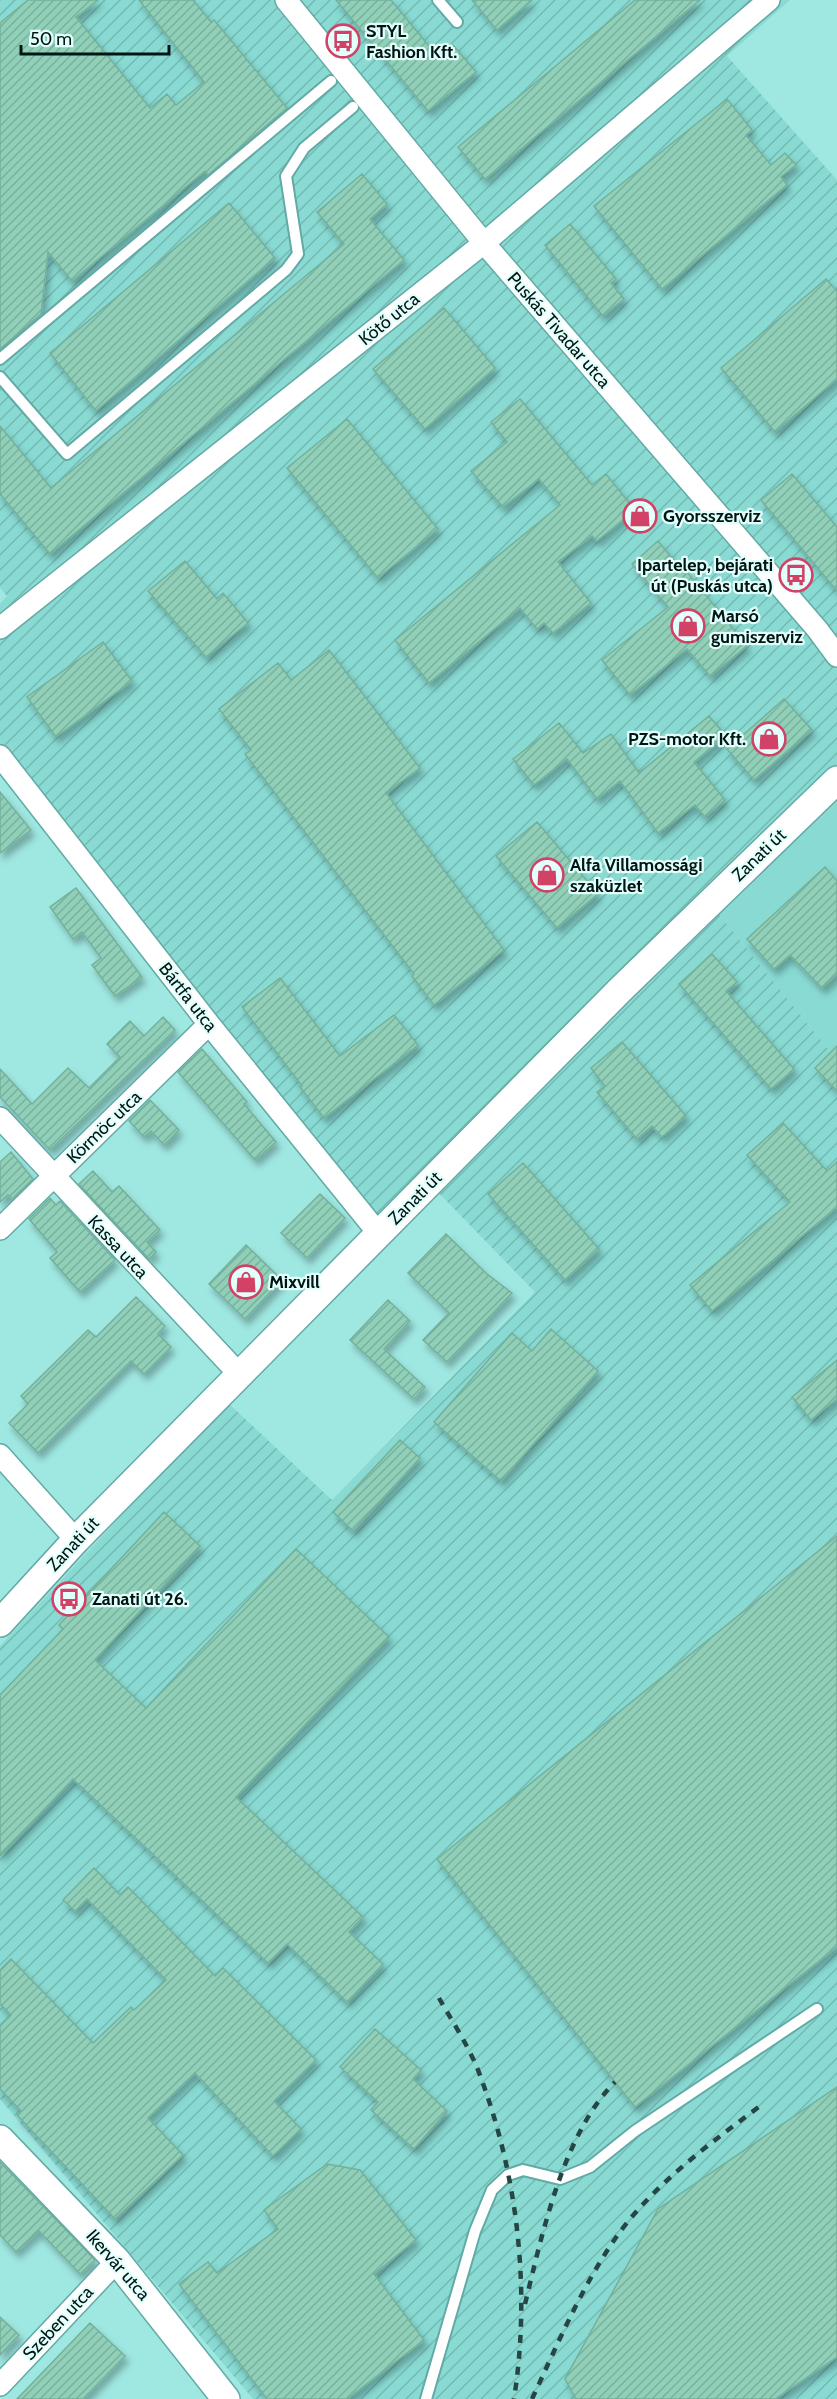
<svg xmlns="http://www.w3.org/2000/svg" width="837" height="2399" font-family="Cabin,sans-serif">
	<defs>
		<pattern id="industrial-furrows" width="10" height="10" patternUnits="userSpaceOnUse" patternTransform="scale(1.5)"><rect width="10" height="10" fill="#88dad3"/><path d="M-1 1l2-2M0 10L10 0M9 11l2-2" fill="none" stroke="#74bab4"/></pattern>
		<pattern id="building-hatch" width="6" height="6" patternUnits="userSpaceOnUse" patternTransform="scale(1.5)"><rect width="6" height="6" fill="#90cfb8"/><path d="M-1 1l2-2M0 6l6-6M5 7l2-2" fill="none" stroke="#7ab19d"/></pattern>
		<filter id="shadow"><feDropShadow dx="3.5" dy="6" stdDeviation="3" flood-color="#0004"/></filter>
	</defs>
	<rect width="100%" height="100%" fill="#9fe7e1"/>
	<path fill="#88dad3" d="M837,802v258l-119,-147z"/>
	<path fill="url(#industrial-furrows)" d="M0,0h790l-63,56 110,124v622l-119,111 119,147v1339h-584l-253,-300v-453l227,-244 105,98 203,-208 -102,-105 -47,46 -386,-484v-145l7,-8 -7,-8z"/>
	<path fill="url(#building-hatch)" stroke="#73b19b" stroke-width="1.5" filter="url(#shadow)" d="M28,0h70l-22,17 74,91 17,-14 9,11 28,-23 -65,-82h54l18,22 3,-2 73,88 -79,67 -3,-4 -133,110 -24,-29 -7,62 -41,35v-326z
		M336,0h55l47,57 15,-12 23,27 -48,39z
		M472,0h60l-35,30z
		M635,0h65l-215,179 -27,-32z
		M727,99l25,31 -6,5 25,30 14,-12 11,12 -15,12 6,8 -125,104 -68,-83z
		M362,174l25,30 -17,15 34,41 -354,294 -50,-60v-68l51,62 293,-244 -27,-32z
		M229,203l46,55 -179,153 -46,-58z
		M570,224l46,55 -5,4 13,16 -21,17 -58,-71z
		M826,279l11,12v88l-62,53 -54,-64z
		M444,308l51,60 -70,61 -52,-60z
		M520,399l72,86 14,-11 29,36 -38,31 -5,-5 -34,26 33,41 -38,30 -9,-10 -7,6 -17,-21 -91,75 -34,-43 165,-135 -21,-26 -36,28 -32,-36 36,-29 -16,-20z
		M347,419l91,110 -60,49 -91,-110z
		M792,474l45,53v64l-76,-91z
		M658,541l27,33 2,-2 60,74 -37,30 -23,-27 -57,46 -28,-35 66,-53 -36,-43z
		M185,561l32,38 6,-6 25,30 -42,34 -58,-66z
		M103,642l29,39 -76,56 -29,-40z
		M329,650l91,118 -34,25 118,157 -70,55 -22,-29 2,-2 -169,-220 6,-4 -32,-41 59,-46 13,17z
		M784,699l28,31 -58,50 -27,-31z
		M709,716l17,20 -32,26 31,38 -20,17 -10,-12 -37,28 -38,-52 -23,18 -30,-40 -33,26 -21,-26 46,-36 24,30 28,-19 28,39z
		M0,792l31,38 -31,23z
		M537,822l61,72 -41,34 -61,-72z
		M825,867l12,14v93l-15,14 -32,-33 -16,14 -27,-30z
		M76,888l66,89 -27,19 -23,-31 9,-7 -19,-26 -9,7 -23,-32z
		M712,954l25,28 -11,9 68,78 -23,20 -92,-105z
		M280,978l60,78 54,-41 24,30 -94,73 -24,-31 2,-1 -60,-79z
		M163,1017l12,13 -125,120 -50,-53v-28l32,35 36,-36 21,20 31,-31 -13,-13 23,-23 14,15z
		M622,1042l64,74 -24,21 -10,-11 -15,13 -40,-47 8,-6 -14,-18z
		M837,1046v45l-22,-23z
		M202,1049l45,53 -3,2 32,38 -21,18 -77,-88z
		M150,1100l29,30 -15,15 -13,-14 -7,6 -15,-16z
		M783,1123l44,48 10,-9v45l-125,104 -22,-26 100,-83 -43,-47z
		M11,1152l22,27 -21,20 -4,-4 -8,7v-40z
		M523,1163l76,86 -34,31 -77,-86z
		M93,1171l19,21 7,-6 41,44 -13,12 9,10 -7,7 -70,-75z
		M320,1194l25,24 -38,40 -26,-25z
		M50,1198l6,7 4,-4 55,59 -35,32 -30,-34 7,-6 -28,-33z
		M446,1234l41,40 25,19 -65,69 -24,-22 26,-27 -41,-40z
		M246,1245l36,35 -37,39 -36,-35z
		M136,1297l29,29 -7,8 13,13 -27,27 -13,-13 -93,92 -29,-30 19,-19 -7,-8 67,-66 8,7z
		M388,1300l22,21 -26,28 41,38 -11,12 -64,-59z
		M551,1329l47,42 -97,110 -67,-59 78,-89 20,18z
		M837,1360v39l-26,21 -19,-23z
		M400,1440l20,18 -67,73 -20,-19z
		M164,1512l36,34 -105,114 51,48 150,-159 93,88 -153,160 127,120 -14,15 34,32 -36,38 -60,-58 -19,19 -195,-184 -73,77v-161l63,-66 -4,-4z
		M837,1536v411l-202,160 -198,-248z
		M94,1868l26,27 8,-8 87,89 8,-8 93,92 -42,41 27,28 -28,27 -78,-83 -47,45 35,37 -68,64 -98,-104 4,-4 -21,-22v-63l11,-11 -11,-11v-34l11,-11 82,84 38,-36 3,3 32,-30 -79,-81 -12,12 -12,-11z
		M375,2029l46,41 -8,9 34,32 -33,38 -43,-39 7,-8 -38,-35z
		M837,2087v270l-62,42h-199l-11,-20 93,-170z
		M0,2162l95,98 -15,14 -41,-43 -23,21 -16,-17z
		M327,2164l33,6 56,70 -42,34 50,66 -77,59h-80l-88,-115 29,-22 9,11 61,-44 -14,-19z
		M0,2317l19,18 -19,20z
		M90,2323l35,33 -42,43h-66z"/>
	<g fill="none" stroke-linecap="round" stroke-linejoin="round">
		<defs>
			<path id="service" d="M438,0l19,22
				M0,359l331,-278
				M0,377l67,77 219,-184 12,-16 -12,-78 18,-28 49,-41
				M426,2399l49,-168 17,-41 16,-15 15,-5 37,9 30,-12 45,-36 182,-122"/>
			<path id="minor" d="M286,0l198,243 333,386 20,27
				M0,628l484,-385 285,-243
				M0,756l209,268 170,210
				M0,1118l239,256
				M0,1229l209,-205
				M0,1455l76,85
				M0,2385l117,-124"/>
			<path id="tertiary" d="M0,1623l76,-83 544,-550 217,-210
				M0,2139l117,122 109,138"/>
		</defs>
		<use href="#service" stroke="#62aaa5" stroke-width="14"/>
		<use href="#minor" stroke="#62aaa5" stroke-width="24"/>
		<use href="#tertiary" stroke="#62aaa5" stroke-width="30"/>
		<use href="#service" stroke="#fff" stroke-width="10"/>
		<use href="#minor" stroke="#fff" stroke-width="21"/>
		<use href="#tertiary" stroke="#fff" stroke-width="27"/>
		<path stroke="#254644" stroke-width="4.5" stroke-dasharray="8 8" stroke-linecap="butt" d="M439,1998c13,23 29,47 39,72 40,104 53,220 36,329
			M525,2304c17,-69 38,-170 90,-222
			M532,2399c28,-60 60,-137 104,-187 36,-41 80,-73 124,-106"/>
	</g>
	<defs>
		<symbol id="bus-ring" viewBox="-11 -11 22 22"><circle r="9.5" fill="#e3fffc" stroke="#d14266" stroke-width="1.5"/><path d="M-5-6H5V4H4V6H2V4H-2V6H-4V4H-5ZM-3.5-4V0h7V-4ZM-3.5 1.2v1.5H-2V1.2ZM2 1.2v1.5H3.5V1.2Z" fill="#d14266"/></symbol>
		<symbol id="shop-ring" viewBox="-11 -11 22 22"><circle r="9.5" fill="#e3fffc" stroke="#d14266" stroke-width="1.5"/><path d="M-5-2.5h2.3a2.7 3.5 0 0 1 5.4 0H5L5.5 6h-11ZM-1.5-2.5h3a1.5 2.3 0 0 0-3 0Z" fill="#d14266"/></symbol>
	</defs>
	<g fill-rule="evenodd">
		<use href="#bus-ring" x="324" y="22" width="38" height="38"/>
		<use href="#shop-ring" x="621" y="497" width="38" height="38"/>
		<use href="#bus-ring" x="777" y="556" width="38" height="38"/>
		<use href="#shop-ring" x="669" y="607" width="38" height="38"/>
		<use href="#shop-ring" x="750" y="720" width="38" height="38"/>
		<use href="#shop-ring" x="528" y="856" width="38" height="38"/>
		<use href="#shop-ring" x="227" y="1263" width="38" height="38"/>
		<use href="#bus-ring" x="50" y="1580" width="38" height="38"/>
	</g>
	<g text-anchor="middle" stroke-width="4.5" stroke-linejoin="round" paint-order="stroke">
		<g font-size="18" font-weight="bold" fill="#001615" stroke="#e3fffc" text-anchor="start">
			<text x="366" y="37">STYL<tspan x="366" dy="21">Fashion Kft.</tspan></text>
			<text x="663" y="522">Gyorsszerviz</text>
			<text x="773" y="571" text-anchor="end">Ipartelep, bejárati<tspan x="773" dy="21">út (Puskás utca)</tspan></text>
			<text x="711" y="622">Marsó<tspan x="711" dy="21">gumiszerviz</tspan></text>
			<text x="746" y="745" text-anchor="end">PZS-motor Kft.</text>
			<text x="570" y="871">Alfa Villamossági<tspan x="570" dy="21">szaküzlet</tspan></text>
			<text x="269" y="1288">Mixvill</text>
			<text x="92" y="1605">Zanati út 26.</text>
		</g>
		<g font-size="18" fill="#001615" stroke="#e3fffc">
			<text transform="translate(389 319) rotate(-39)" y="6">Kötő utca</text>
			<text transform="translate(559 330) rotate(49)" y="6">Puskás Tivadar utca</text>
			<text transform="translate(759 855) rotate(-44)" y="6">Zanati út</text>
			<text transform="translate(188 997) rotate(52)" y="6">Bártfa utca</text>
			<text transform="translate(104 1127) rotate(-44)" y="6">Körmöc utca</text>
			<text transform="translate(415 1198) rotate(-45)" y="6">Zanati út</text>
			<text transform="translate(118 1247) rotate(47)" y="6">Kassa utca</text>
			<text transform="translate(73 1544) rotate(-47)" y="6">Zanati út</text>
			<text transform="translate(118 2265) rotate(49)" y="6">Ikervár utca</text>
			<text transform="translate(58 2323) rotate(-47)" y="6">Szeben utca</text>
		</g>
	</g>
	<path d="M21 45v9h148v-9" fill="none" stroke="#001615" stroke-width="3"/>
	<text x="30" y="45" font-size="18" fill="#001615" stroke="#e3fffc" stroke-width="4.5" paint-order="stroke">50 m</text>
</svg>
